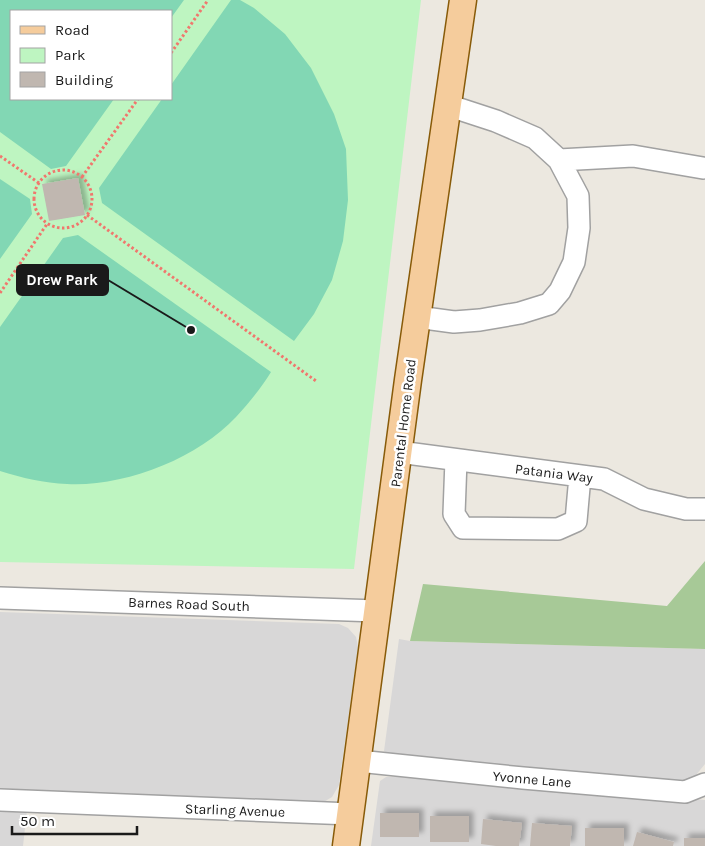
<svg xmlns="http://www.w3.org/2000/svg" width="705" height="846" font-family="Karla,sans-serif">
	<defs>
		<filter id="shadow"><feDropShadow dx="4.5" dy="-4.5" stdDeviation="2.5" flood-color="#0004"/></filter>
	</defs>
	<rect width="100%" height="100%" fill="#ece8e0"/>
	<path fill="#d8d7d7" d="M0,612l339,12 9,4 8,9 2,10 -19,138 -7,12 -10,6 -322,-9z
		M399,639l11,2 295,8v115l-9,11 -15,9 -293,-29 -4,-4z
		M413,776l292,24v46h-334l9,-65 6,-4z
		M0,809l27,1 -4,36h-23z"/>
	<path fill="#a7c997" d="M705,561v88l-295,-8 13,-57 244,22z"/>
	<path fill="#bef5c1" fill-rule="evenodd" d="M0,0h421l-67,569 -354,-7zM11,11h160v88h-160z"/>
	<path fill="#82d7b4" d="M0,0h184l-13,18v-7h-160v88h103l-48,67 -15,3 -51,-37z
		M231,0h9l14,8 31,26 26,34 23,46 12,35 2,51 -5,41 -11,39 -18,34 -20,27 -192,-138 -3,-15 63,-89h9v-14z
		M0,179l30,20 2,15 -32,45z
		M78,235l193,137c-10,16 -22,31 -35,45 -39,42 -112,70 -169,67 -23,-1 -45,-6 -67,-13v-144l63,-89z"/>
	<path fill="#c0b7b0" filter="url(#shadow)" d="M78,178l7,37 -36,6 -7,-37z
		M380,813h39v24h-39z
		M430,816h39v26h-39z
		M483,819l39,4 -3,23h-23l-15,-2z
		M532,823l40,3 -2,20h-40z
		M585,828h39v18h-39z
		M637,832l37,10 -1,4h-40z
		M684,838h21v8h-21z"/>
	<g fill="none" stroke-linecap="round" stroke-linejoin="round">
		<defs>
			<path id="minor" d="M559,160l74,-4 70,12
				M417,317l37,5 26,-2 40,-7 29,-9 11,-13 14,-29 5,-34 -1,-32 -19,-36 -24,-22 -39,-17 -49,-16
				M399,452l205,27 40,20 42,10h19
				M456,460l-2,54 9,14 95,1 18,-8 4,-45
				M0,598l377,13
				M358,761l165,17 162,14 20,-8
				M0,800l351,14"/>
			<path id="major" d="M346,846l62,-466 55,-380"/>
		</defs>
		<use href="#minor" stroke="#a1a1a1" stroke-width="24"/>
		<use href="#major" stroke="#885b09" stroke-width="29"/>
		<path stroke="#f0776d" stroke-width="3" stroke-dasharray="2.5 2.5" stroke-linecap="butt" d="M171,53l37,-53
			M0,156l39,27
			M34 199a29 29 0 1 1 58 0a29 29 0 1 1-58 0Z
			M82,177l56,-78
			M87,215l229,166
			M0,293l47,-69"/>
		<use href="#minor" stroke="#fff" stroke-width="21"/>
		<use href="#major" stroke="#f5cc9c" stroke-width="26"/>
	</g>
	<g text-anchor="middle" stroke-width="5" stroke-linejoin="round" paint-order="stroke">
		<g font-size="14" fill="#1a1a1a" stroke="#fff">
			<text transform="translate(403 423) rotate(-83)" y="5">Parental Home Road</text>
			<text transform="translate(554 473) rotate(7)" y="5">Patania Way</text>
			<text transform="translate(189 604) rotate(2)" y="5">Barnes Road South</text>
			<text transform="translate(532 779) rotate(5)" y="5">Yvonne Lane</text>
			<text transform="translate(235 810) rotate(2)" y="5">Starling Avenue</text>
		</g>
	</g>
	<path fill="none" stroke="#1a1a1a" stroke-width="2" d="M191 330L108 280"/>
	<circle fill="#1a1a1a" stroke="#fff" stroke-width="2" cx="191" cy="330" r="5"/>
	<rect fill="#1a1a1a" stroke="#1a1a1a" stroke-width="2" x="17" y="265" width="91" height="30" rx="5"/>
	<g font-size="15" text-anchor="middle" font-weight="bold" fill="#fff">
		<text x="62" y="285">Drew Park</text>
	</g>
	<rect x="10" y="10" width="162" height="90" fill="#ffffff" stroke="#a3a3a3"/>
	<rect x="20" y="26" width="25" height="8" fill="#f5cc9c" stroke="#a3a3a3"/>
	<text x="55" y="35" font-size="15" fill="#1a1a1a">Road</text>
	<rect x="20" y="48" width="25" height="15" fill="#bef5c1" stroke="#a3a3a3"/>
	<text x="55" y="60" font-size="15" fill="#1a1a1a">Park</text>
	<rect x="20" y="72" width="25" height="15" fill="#c0b7b0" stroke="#a3a3a3"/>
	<text x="55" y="85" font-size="15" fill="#1a1a1a">Building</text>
	<path d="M12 826v8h125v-8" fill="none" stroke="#1a1a1a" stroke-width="2.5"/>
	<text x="20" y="826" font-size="15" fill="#1a1a1a" stroke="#ffffff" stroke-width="4" paint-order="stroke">50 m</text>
</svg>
